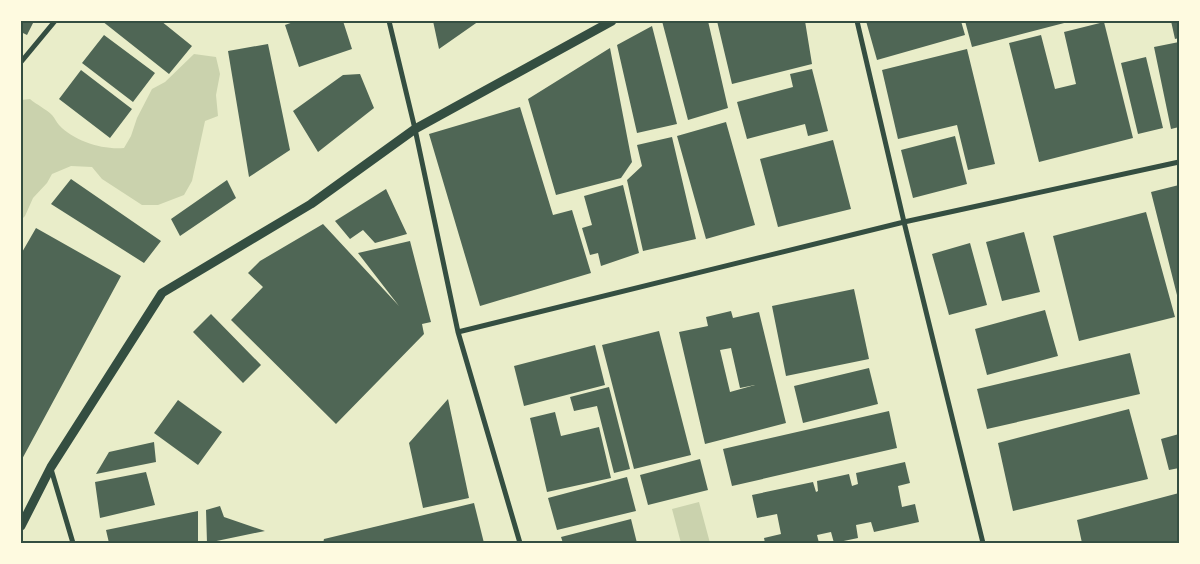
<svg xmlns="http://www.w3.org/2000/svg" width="1200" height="564" font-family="Raleway,sans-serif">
	<rect width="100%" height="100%" fill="#e9edc9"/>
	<path fill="#cad2ad" d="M194,54l22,3 4,17 -4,21 2,21 -13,5 -13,60 -8,14 -26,10h-16l-40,-26 -10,-12 -21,-1 -19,8 -5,9 -14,15 -8,18 -4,4v-120l9,-1c7,6 16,10 22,16 3,3 4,7 7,10 15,16 43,25 65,23l7,-12 6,-18 15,-29 13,-7z
		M699,502l11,41h-29l-9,-34z"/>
	<path fill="#4f6655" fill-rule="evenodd" d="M21,21h13l-7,14 -6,-3z
		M102,21h59l31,25 -23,28z
		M296,21h47l9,28 -53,18 -14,-42z
		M433,21h46l-40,28z
		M662,21h46l20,87 -40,12z
		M717,21h88l7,43 -80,20z
		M866,21h95l4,14 -88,25z
		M965,21h103v1l-96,25z
		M1171,21h8v17l-4,1z
		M1104,22l29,116 -94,24 -30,-119 32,-8 14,54 21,-5 -12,-52z
		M652,26l25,98 -40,9 -20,-88z
		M104,35l51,38 -22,29 -51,-39z
		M1179,42v85l-8,2 -17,-82z
		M268,44l22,106 -41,27 -21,-126z
		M610,48l22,114 -11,16 -65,17 -28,-96z
		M967,49l28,115 -27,6 -11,-45 -59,14 -16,-69z
		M1146,57l17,71 -25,6 -17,-71z
		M812,69l16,62 -20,5 -3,-12 -58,15 -10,-37 56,-15 -3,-13z
		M81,70l51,39 -22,29 -51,-39z
		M360,74l14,34 -56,44 -25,-41 50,-36z
		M520,107l33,108 19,-5 19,63 -111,33 -51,-172z
		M726,122l29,103 -49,14 -29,-103z
		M955,136l12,48 -54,14 -12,-48z
		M672,137l24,102 -53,12 -16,-71 15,-14 -5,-21z
		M833,140l18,69 -73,18 -18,-68z
		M71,179l90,62 -17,22 -93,-59z
		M227,180l9,18 -56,38 -9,-17z
		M623,185l16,68 -38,13 -3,-13 -8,2 -8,-27 10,-3 -8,-29z
		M1179,185v114h-1l-27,-107z
		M386,189l21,45 -32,9 -12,-13 -13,9 -15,-18z
		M1146,212l29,105 -96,24 -26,-105z
		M323,224l76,82 -41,-53 52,-12 21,81 -9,2 2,10 -88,90 -105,-104 32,-33 -15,-14 12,-12z
		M36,228l85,48 -100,185v-207z
		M1024,232l16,60 -38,9 -16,-59z
		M970,243l17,62 -38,10 -17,-61z
		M854,289l15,70 -83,17 -14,-70z
		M1045,310l13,46 -71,19 -12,-46z
		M731,311l2,7 26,-6 27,111 -81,21 -26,-112 29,-6 -2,-9zM731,348l9,40 15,-3 -25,7 -10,-42z
		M211,314l50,51 -18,18 -50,-51z
		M659,331l32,124 -57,14 -32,-124z
		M595,345l10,40 -81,21 -10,-40z
		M1130,353l10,41 -153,35 -10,-40z
		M869,368l9,36 -75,19 -9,-37z
		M609,387l21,82 -16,4 -17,-67 -23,5 -4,-14z
		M448,399l21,99 -46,10 -14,-65z
		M178,400l44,32 -24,33 -44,-32z
		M1129,409l19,70 -135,32 -15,-68z
		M889,411l8,37 -165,38 -9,-37z
		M555,412l6,24 38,-9 12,51 -64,14 -17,-74z
		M1179,434v34l-10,2 -8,-31z
		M154,442l2,20 -60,12 13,-22z
		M700,459l8,31 -60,15 -8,-30z
		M905,462l5,21 -12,3 4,21 13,-3 4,18 -45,10 -3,-10 -15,3 2,13 -24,5 -3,-11 -14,3 2,8h-54l-1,-5 17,-4 -4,-20 -20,4 -5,-23 61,-13 3,10 2,-1 -1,-10 32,-7 3,12 6,-2 -2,-11z
		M146,472l9,33 -55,13 -5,-36z
		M627,477l9,34 -79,19 -9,-32z
		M1179,493v50h-97l-5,-23z
		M474,503l10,40h-161l1,-4z
		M220,506l4,11 41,14 -58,12 -1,-33z
		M198,511v32h-89l-3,-13z
		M631,519l6,24h-74l-2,-6z"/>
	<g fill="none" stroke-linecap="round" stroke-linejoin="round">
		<path stroke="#344e41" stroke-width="5" d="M389,21l26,108 43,203 62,211
			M857,21l47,201 79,321
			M21,62l34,-41
			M458,332l446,-110 275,-60
			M51,469l22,74"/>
		<path stroke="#344e41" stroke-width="9" d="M21,526l30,-59 111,-174 149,-89 104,-75 197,-108"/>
	</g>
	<rect width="1200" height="564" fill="none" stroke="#fefae0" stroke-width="45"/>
	<rect x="22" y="22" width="1156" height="520" fill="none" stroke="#344e41" stroke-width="2"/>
</svg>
